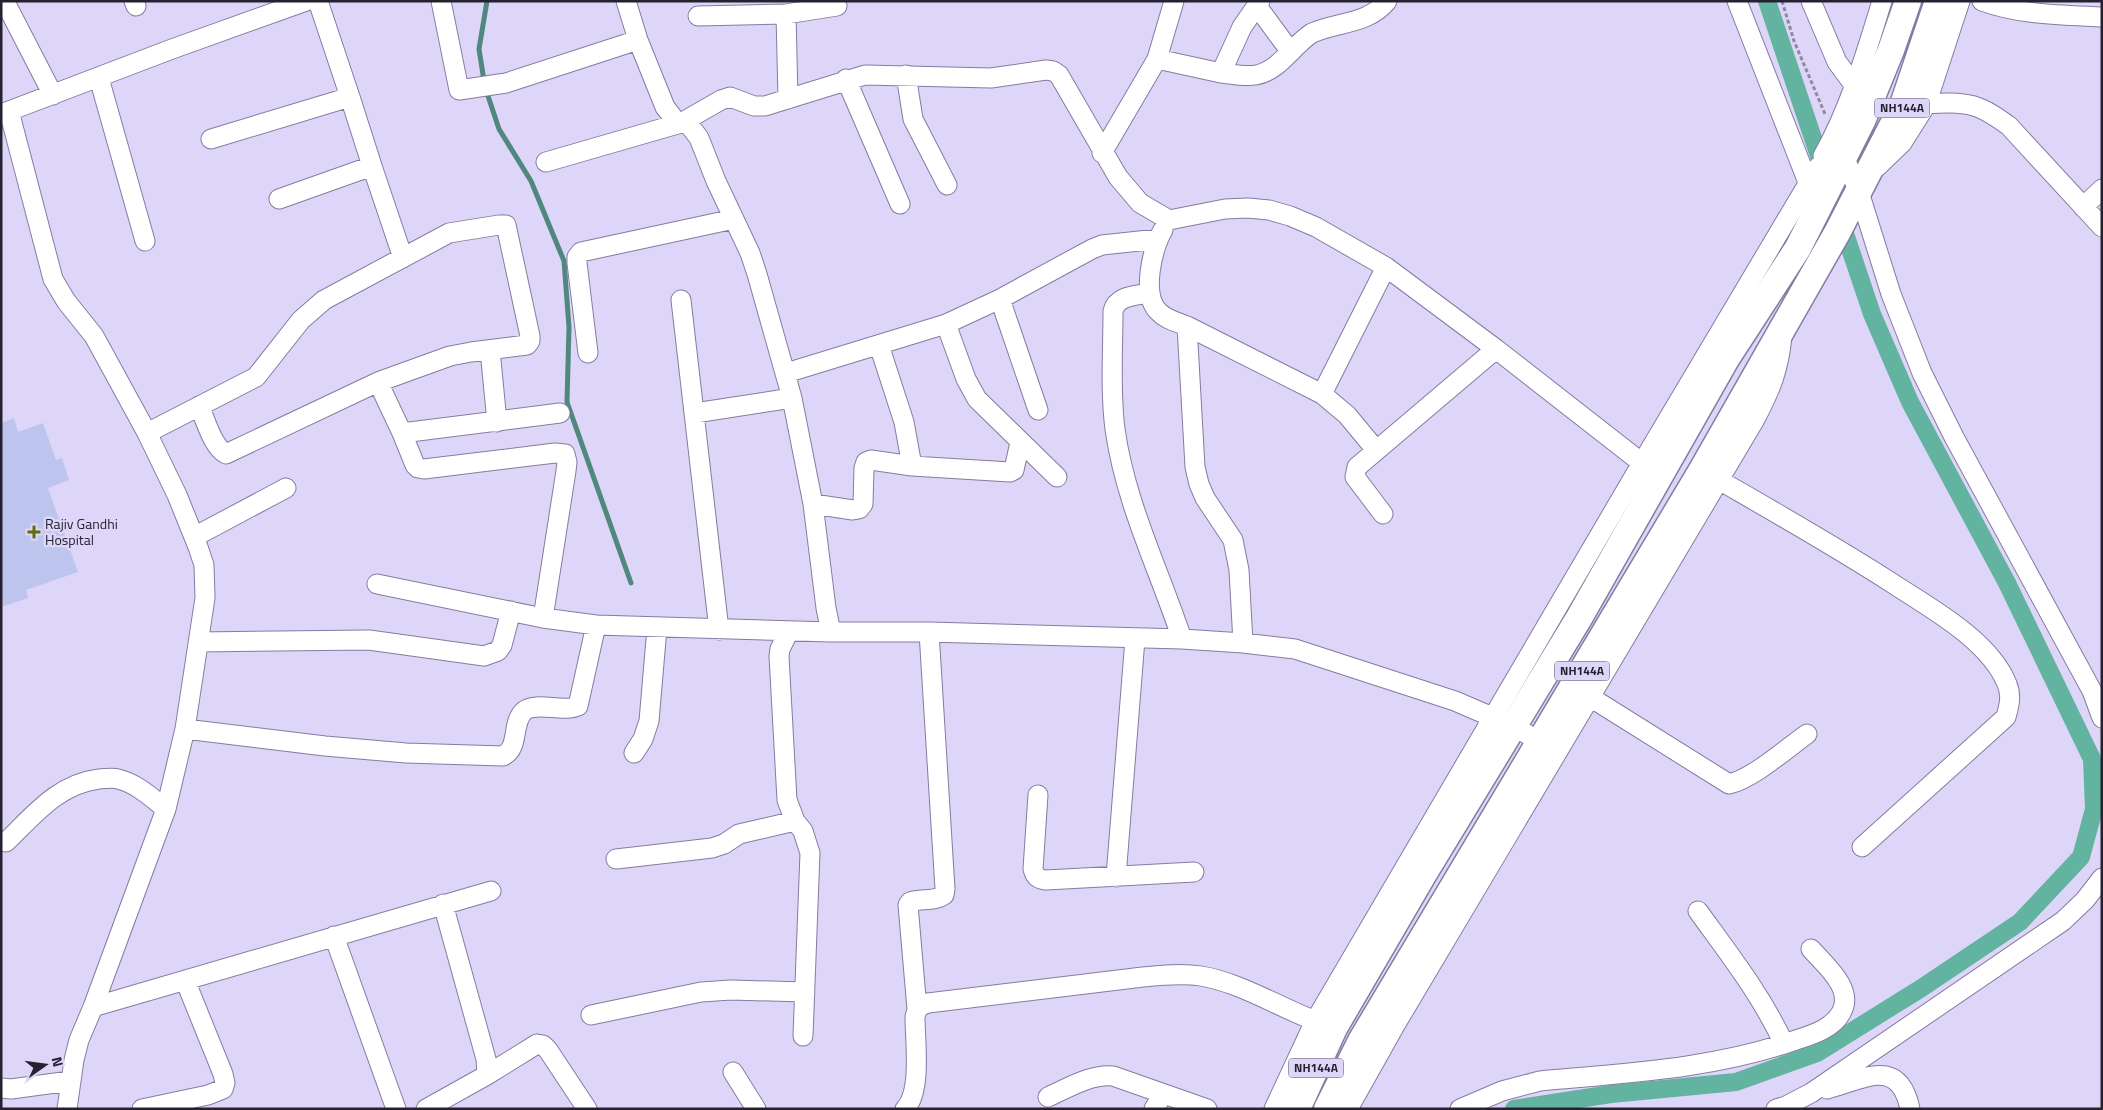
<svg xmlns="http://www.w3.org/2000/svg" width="2103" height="1110" font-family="'Titillium Web',sans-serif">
	<rect width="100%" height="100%" fill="#ded6f8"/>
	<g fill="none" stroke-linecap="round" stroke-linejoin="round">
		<path stroke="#50877f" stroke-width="5" d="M484,81l-5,-32 8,-48
			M486,90l13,39 32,52 33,80 5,66 -2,75 64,181"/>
		<path stroke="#62b3a0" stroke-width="18" d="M1514,1109l97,-15 125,-12 81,-29 103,-64 100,-67 61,-65 13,-48 -2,-50 -85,-176 -97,-181 -38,-88 -105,-313"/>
	</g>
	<path fill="#bdc5ef" d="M14,418l4,14 25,-9 13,37 6,-2 7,22 -21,8 30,84 -52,18 2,8 -27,9v-184z"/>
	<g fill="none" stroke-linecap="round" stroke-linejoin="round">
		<defs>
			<path id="minor" d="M134,1l2,5
				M318,1l32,96
				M441,1l18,89 47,-7 132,-43
				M626,1l12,39 27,67 10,13 15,6 9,12 17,43 34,72 7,21 35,124 21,106 13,104 5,24h98l253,7 61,4 52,6 160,52 58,25 26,15
				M1737,1l72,184
				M1811,1l26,61 23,31
				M1982,1c38,14 79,14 120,16
				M6,4l47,91
				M1257,6l33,45
				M698,16l88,-2
				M1157,59l64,14 21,-46 18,-26
				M1221,73c11,1 24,4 35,2 23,-4 37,-30 56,-42 25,-11 57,-9 75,-32
				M906,75l7,44 34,66
				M99,78l46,163
				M846,79l54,125
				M788,99l-2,-85 51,-8
				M1903,105c23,0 49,-5 71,1 13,4 24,12 35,20l93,101
				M9,111l44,168 13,22 28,35 53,97
				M1,114l171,-65 134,-48
				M1835,135l24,57 32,102 31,79 32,64 138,254 10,27
				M211,139l139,-42 22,69 -93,33
				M1102,153l55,-94 17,-58
				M1823,156c27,-48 43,-103 59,-155
				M546,162l135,-39 40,-23 9,-3 24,9h11l100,-31 126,3 55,-8 7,1 6,4 59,102 22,26 29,17 56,-11 23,-1 21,2 21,6 26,11 70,40 110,82 146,114
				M372,166l31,92
				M1877,167l25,-24 24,-38 34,-104
				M2083,207l19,-18
				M1163,230c-11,18 -22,66 -4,82 7,8 19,10 28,14l135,68 25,21 29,35
				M1150,293c-14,3 -33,2 -37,18 0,39 -3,80 2,118 10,73 44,141 67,210
				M1000,299l38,111
				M681,300l38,330
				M946,324l20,55 11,20 80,78
				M1187,326l8,141 4,17 6,14 28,42 6,30 4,73
				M879,345l25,77 8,44
				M490,350l7,72
				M588,353l-11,-90v-6l4,-5 153,-33
				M786,373l160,-49 54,-25 92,-50 10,-4 56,-6
				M1322,394l64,-127
				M199,406c7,14 13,40 27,48l152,-72
				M695,413l97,-15
				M402,433l13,32 3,3 6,1 131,-16 10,1 2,8 -1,9 -23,147
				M1719,480c59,34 119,68 176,105 37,24 95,56 112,99 5,12 2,22 -1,33l-144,130
				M813,504l40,6 6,-1 4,-5 1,-36 2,-6 5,-2 41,6 98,6 4,-2 6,-28
				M1383,514l-28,-37 2,-10 139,-118
				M194,537l92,-49
				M377,584l166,34 53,7
				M789,631l-9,18 -1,7 8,144 8,21 8,10 7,22 -7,183
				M199,642l170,-2 115,16 14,-5 4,-6 9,-34
				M1590,697l139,87c23,-5 57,-35 78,-50
				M185,729l140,17 81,7 97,3c17,-8 8,-33 21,-45 12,-10 39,2 54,-5l18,-81 235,7
				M634,753l9,-14 6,-18 8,-93
				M1038,795l-5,74c2,8 5,10 13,11l148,-8
				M6,842c28,-27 52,-58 93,-63 6,0 13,-2 19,0 18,4 34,19 48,30
				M616,859l96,-11 12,-4 15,-10 56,-13
				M1116,877l19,-238
				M1698,911c31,43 64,85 86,133
				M334,936l62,173
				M93,1007l398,-116
				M917,1009l-9,-104 2,-3c11,-4 24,0 34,-7l1,-6 -16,-257
				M591,1015l110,-23 30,-2 74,2
				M733,1072l23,37
				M487,1075l50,-31 6,1 5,5 39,59
				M1,1088l10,1 59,-8
				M1827,1089c37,-10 72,-33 83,20
				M1048,1097c20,-9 42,-23 65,-21l94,33
				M67,1109l7,-49 5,-20 14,-33 73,-198 19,-80 20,-131 -1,-33 -6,-18 -21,-52 -30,-62 109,-56 45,-57 23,-20 125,-67 50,-8h7l24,111v5l-3,4 -56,7 -21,4 -72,26 24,51 158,-20
				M142,1109l66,-14 15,-6 2,-6 -2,-9 -38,-94
				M426,1109l61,-34 -1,-16 -43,-155
				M905,1109c17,-17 10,-68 10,-92 2,-9 4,-11 13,-14l215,-26c19,-2 39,-4 58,-1 42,7 84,35 125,49
				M1154,1109l9,-15
				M1274,1109l41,-88 327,-558 176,-296
				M1348,1109l46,-82 360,-606c16,-30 25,-51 28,-85
				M1460,1109l42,-18 38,-10c86,-8 174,-12 256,-41 15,-5 36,-11 45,-27 14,-24 -16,-48 -30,-64
				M1776,1109l10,-3 25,-13 252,-172 22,-21 17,-22"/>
			<path id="highway" d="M1297,1109l37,-81 89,-153 156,-257 147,-259 72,-111 64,-127 29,-71 17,-49
				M1327,1109l34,-68 341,-571 135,-237 66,-128 35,-104"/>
		</defs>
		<use href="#minor" stroke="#857ba2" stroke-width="21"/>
		<use href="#highway" stroke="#857ba2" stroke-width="29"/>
		<path stroke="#9089a4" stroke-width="3" stroke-dasharray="4 2.5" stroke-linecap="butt" d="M1782,1l12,40 31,73"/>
		<use href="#minor" stroke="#fff" stroke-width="19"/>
		<use href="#highway" stroke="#fff" stroke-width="26"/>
	</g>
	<path fill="#616b11" stroke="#ded6f8" stroke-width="2" d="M31.5 524.5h5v5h5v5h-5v5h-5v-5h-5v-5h5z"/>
	<g text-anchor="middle" stroke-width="5" stroke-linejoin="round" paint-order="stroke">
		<g fill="#ded6f8" stroke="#5d576d" stroke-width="1">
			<rect x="1874.5" y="98.5" width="55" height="19" rx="4"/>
			<rect x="1554.5" y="661.5" width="55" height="19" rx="4"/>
			<rect x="1288.5" y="1058.5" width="55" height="19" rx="4"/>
		</g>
		<g font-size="12" font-weight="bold" fill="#262131">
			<text x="1902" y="112">NH144A</text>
			<text x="1582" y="675">NH144A</text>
			<text x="1316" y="1072">NH144A</text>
		</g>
		<g font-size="14" fill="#262131" stroke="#ded6f8" text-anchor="start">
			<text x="45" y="529">Rajiv Gandhi<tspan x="45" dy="16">Hospital</tspan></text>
		</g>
	</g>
	<rect width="2103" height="1110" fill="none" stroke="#262131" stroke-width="5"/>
	<g transform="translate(45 1065) rotate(76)" stroke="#ded6f8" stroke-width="4" paint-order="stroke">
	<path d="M0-4L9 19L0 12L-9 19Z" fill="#262131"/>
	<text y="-8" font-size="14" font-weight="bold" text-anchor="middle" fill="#262131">N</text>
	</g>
</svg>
